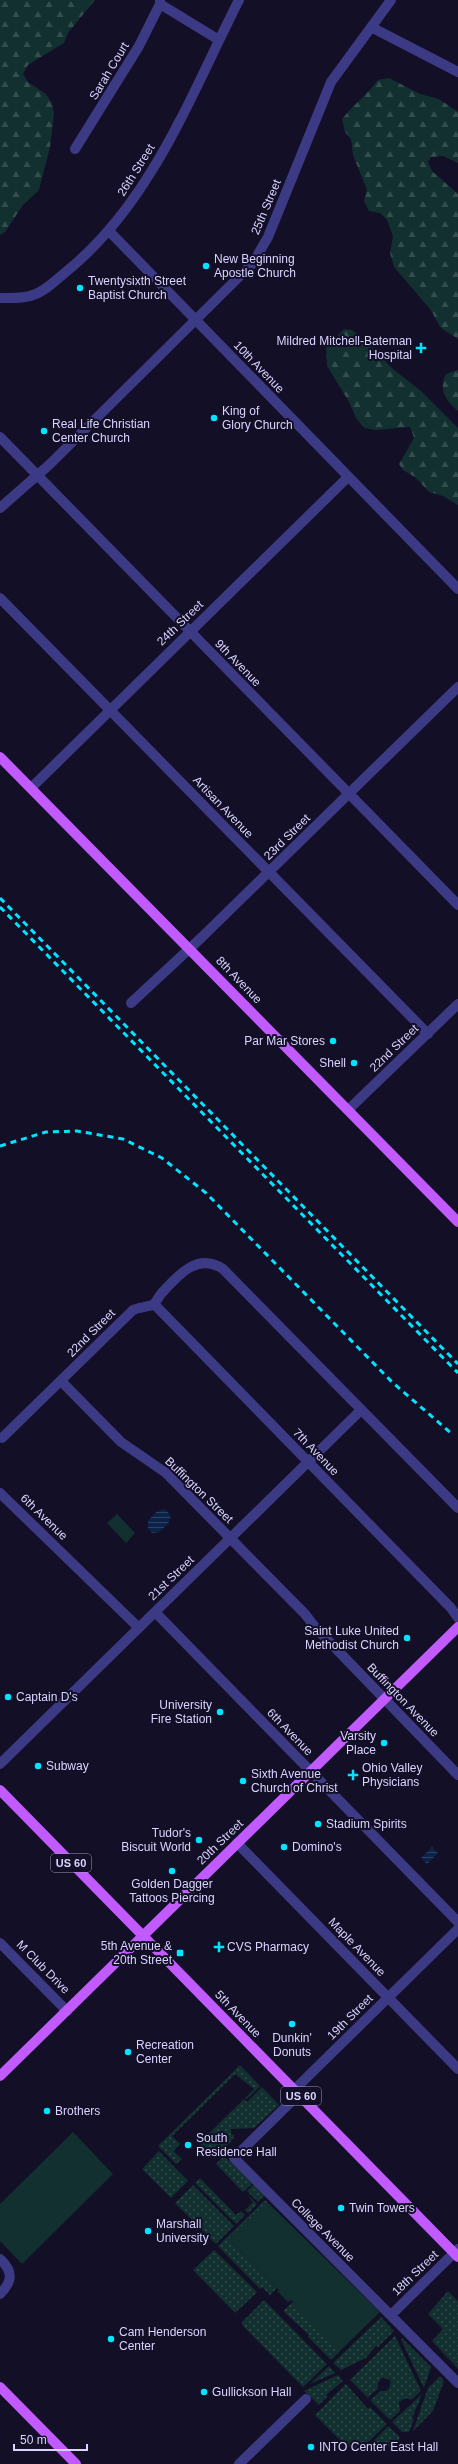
<svg xmlns="http://www.w3.org/2000/svg" width="458" height="2464" font-family="Helvetica,sans-serif">
	<defs>
		<pattern id="grass-dots" width="8" height="8" patternUnits="userSpaceOnUse"><rect width="8" height="8" fill="#12302f"/><path d="M2 2h.1M6 6h.1" fill="none" stroke="#344d4e" stroke-width="1.8" stroke-linecap="round"/></pattern>
		<pattern id="forest-firs" width="22" height="20" patternUnits="userSpaceOnUse"><rect width="22" height="20" fill="#12302f"/><path d="M5 1l3.5 6h-7zM16 11l3.5 6h-7z" fill="#344d4e"/></pattern>
		<pattern id="water-rules" width="6" height="5" patternUnits="userSpaceOnUse"><rect width="6" height="5" fill="#0c2248"/><path d="M0 2.5h6" fill="none" stroke="#2f4163"/></pattern>
	</defs>
	<rect width="100%" height="100%" fill="#130f26"/>
	<path fill="url(#grass-dots)" d="M240,2065l20,21 -13,13 -2,-1 9,-9 -19,-15 -63,62 8,8 -7,7 9,8 -6,5 -18,-18z
		M262,2087l17,18 -25,23 -23,1v6h3v3l-19,20 -16,-15 45,-44 3,3z
		M159,2151l29,30 -17,17 -29,-29z
		M224,2156l29,27 -10,9 -27,-28z
		M200,2178l36,37 5,-4 4,4 -9,9 -41,-41z
		M254,2184l11,11 -7,7 -11,-11z
		M193,2185l41,41 -18,18 -41,-41z
		M246,2193l11,11 -9,9 -5,-4 2,1 8,-8z
		M265,2200l2,2 -38,37 48,49 -7,7 -8,-8 -2,2 -42,-43z
		M214,2250l43,42 -22,21 -42,-43z
		M448,2291l10,10v68l-26,-28 11,-12 -15,-15z
		M264,2300l63,64 -24,23 -60,-61 -1,-4z
		M293,2302l48,48 -10,10 -23,-23 1,-2 -26,-24z
		M381,2317l13,14 -16,16 -2,-1 -10,12 -25,12 -8,-7z
		M395,2336l26,55 -10,9 -5,-2 -7,4 1,9 -10,9 -20,-20 10,-8 10,-2 2,-7 -2,-4 -6,-2 -5,2 -2,9 -9,10 -18,-18z
		M402,2338l29,29 -7,21 -23,-48z
		M329,2366l6,7 -25,11z
		M338,2375l5,6 -17,14 2,1 -9,9 -15,-14z
		M440,2376l4,5 -11,30 -20,20 15,-43z
		M346,2384l22,25 2,-2 17,17 -23,22 -9,4 -10,-5 -30,-30z
		M422,2394l-10,24 2,1 -5,13h-7l-10,-10z
		M388,2426l11,10 1,11 -31,-1z"/>
	<path fill="url(#forest-firs)" d="M0,0h95l-27,33 -4,10 -36,22 -5,9 5,8 18,12 6,9 2,11 -4,33 -11,43 -16,15 -18,27 -5,3z
		M389,78l31,16 19,5 19,13v51l-15,-7 -12,1 -3,5 4,9 26,23v145l-17,-11 -11,-19 -36,-42 -4,-14 3,-17 -6,-16 -7,-7 -11,-2 -5,-10 3,-11 -14,-35 -2,-16 -6,-7 -3,-13c11,-14 25,-24 36,-39z
		M344,329l8,1 11,9 30,30 28,22 37,37v77l-15,-9 -14,-4 -14,-15 -12,-7 -4,-6 15,-26 -4,-11 -34,3 -12,-2 -8,-10 -7,-16 -22,-36 -1,-18z
		M458,370v41c-12,-10 -20,-22 -12,-37z"/>
	<path fill="#12302f" d="M117,1514l18,19 -9,10 -19,-20z
		M73,2132l40,42 -91,90 -22,-23v-37z
		M267,2202l113,110 -39,38 -50,-50 -3,2 -11,-11 2,-1 -50,-51z
		M385,2377c6,1 8,6 6,11 -5,5 -12,5 -19,11l8,-8h6l4,-4v-7l-8,-2 -4,5v6l-9,7 8,-8 2,-9z"/>
	<path fill="url(#water-rules)" d="M165,1509l6,7 -3,8 -9,8 -7,1 -4,-5v-7l8,-9z
		M432,1847l6,6 -11,11 -6,-6z"/>
	<g fill="none" stroke-linecap="round" stroke-linejoin="round">
		<path stroke="#3d3a85" stroke-width="10" d="M160,0v4l59,36
			M371,27l87,45
			M75,149l64,-103 21,-42
			M109,231l349,358
			M0,298c11,0 23,1 33,-3 13,-4 24,-16 34,-24 85,-69 124,-177 172,-271
			M0,437l458,468
			M0,508l49,-43 204,-202 15,-26 63,-155 60,-82
			M0,598l428,436
			M31,788l317,-311
			M131,1003l71,-66 256,-250
			M348,1110l110,-106
			M154,1304l297,304 7,10
			M61,1381l60,61 45,31 139,141 10,13 143,148
			M2,1438l131,-128c6,-3 17,-3 21,-6 3,-3 5,-8 7,-10 17,-19 37,-42 62,-25l235,239
			M0,1493l138,134
			M155,1612l303,310
			M0,1764l361,-354
			M237,1843l221,226
			M0,1943l67,68
			M294,2090l164,-161
			M299,2094l-65,64 224,225
			M0,2259c13,12 13,22 0,35
			M391,2315l67,-66
			M239,2464l67,-65"/>
		<path stroke="#c25bff" stroke-width="10" d="M0,757l458,465
			M0,1790l458,467
			M0,2076l458,-449
			M0,2387l76,77"/>
		<path stroke="#00e5ff" stroke-width="3" stroke-dasharray="6 5" stroke-linecap="butt" d="M0,898l458,466
			M0,907l458,466
			M0,1146l46,-14 31,-1 46,8 39,19 44,35 186,189 60,52"/>
	</g>
	<g fill="#00e5ff" stroke="#130f26" stroke-width="1.5">
		<circle cx="206" cy="266" r="4"/>
		<circle cx="80" cy="288" r="4"/>
		<path d="M419 342h4v4h4v4h-4v4h-4v-4h-4v-4h4z"/>
		<circle cx="214" cy="418" r="4"/>
		<circle cx="44" cy="431" r="4"/>
		<circle cx="333" cy="1041" r="4"/>
		<circle cx="354" cy="1063" r="4"/>
		<circle cx="407" cy="1638" r="4"/>
		<circle cx="8" cy="1697" r="4"/>
		<circle cx="220" cy="1712" r="4"/>
		<circle cx="384" cy="1743" r="4"/>
		<circle cx="38" cy="1766" r="4"/>
		<path d="M351 1769h4v4h4v4h-4v4h-4v-4h-4v-4h4z"/>
		<circle cx="243" cy="1781" r="4"/>
		<circle cx="318" cy="1824" r="4"/>
		<circle cx="199" cy="1840" r="4"/>
		<circle cx="284" cy="1847" r="4"/>
		<circle cx="172" cy="1871" r="4"/>
		<path d="M217 1941h4v4h4v4h-4v4h-4v-4h-4v-4h4z"/>
		<rect x="176" y="1949" width="8" height="8" rx="2"/>
		<circle cx="292" cy="2024" r="4"/>
		<circle cx="128" cy="2052" r="4"/>
		<circle cx="47" cy="2111" r="4"/>
		<circle cx="188" cy="2145" r="4"/>
		<circle cx="341" cy="2208" r="4"/>
		<circle cx="148" cy="2231" r="4"/>
		<circle cx="111" cy="2339" r="4"/>
		<circle cx="204" cy="2392" r="4"/>
		<circle cx="311" cy="2447" r="4"/>
	</g>
	<g text-anchor="middle" stroke-width="4" stroke-linejoin="round" paint-order="stroke">
		<g fill="#130f26" stroke="#9e99be" stroke-width="1">
			<rect x="51" y="1854" width="40" height="18" rx="3"/>
			<rect x="281" y="2087" width="40" height="18" rx="3"/>
		</g>
		<g font-size="11" font-weight="bold" fill="#d9d4ff">
			<text x="71" y="1867">US 60</text>
			<text x="301" y="2100">US 60</text>
		</g>
		<g font-size="12" fill="#d9d4ff" stroke="#130f26">
			<text transform="translate(109 71) rotate(-59)" y="4">Sarah Court</text>
			<text transform="translate(136 170) rotate(-58)" y="4">26th Street</text>
			<text transform="translate(266 207) rotate(-67)" y="4">25th Street</text>
			<text transform="translate(259 367) rotate(46)" y="4">10th Avenue</text>
			<text transform="translate(180 623) rotate(-44)" y="4">24th Street</text>
			<text transform="translate(238 663) rotate(46)" y="4">9th Avenue</text>
			<text transform="translate(223 807) rotate(46)" y="4">Artisan Avenue</text>
			<text transform="translate(287 837) rotate(-45)" y="4">23rd Street</text>
			<text transform="translate(239 980) rotate(46)" y="4">8th Avenue</text>
			<text transform="translate(394 1048) rotate(-44)" y="4">22nd Street</text>
			<text transform="translate(91 1333) rotate(-45)" y="4">22nd Street</text>
			<text transform="translate(316 1452) rotate(46)" y="4">7th Avenue</text>
			<text transform="translate(199 1490) rotate(44)" y="4">Buffington Street</text>
			<text transform="translate(44 1517) rotate(44)" y="4">6th Avenue</text>
			<text transform="translate(171 1578) rotate(-44)" y="4">21st Street</text>
			<text transform="translate(403 1700) rotate(46)" y="4">Buffington Avenue</text>
			<text transform="translate(290 1732) rotate(46)" y="4">6th Avenue</text>
			<text transform="translate(220 1842) rotate(-44)" y="4">20th Street</text>
			<text transform="translate(357 1947) rotate(46)" y="4">Maple Avenue</text>
			<text transform="translate(43 1967) rotate(45)" y="4">M Club Drive</text>
			<text transform="translate(238 2014) rotate(46)" y="4">5th Avenue</text>
			<text transform="translate(350 2017) rotate(-45)" y="4">19th Street</text>
			<text transform="translate(323 2230) rotate(45)" y="4">College Avenue</text>
			<text transform="translate(415 2273) rotate(-44)" y="4">18th Street</text>
		</g>
		<g font-size="12" fill="#d9d4ff" stroke="#130f26" text-anchor="start">
			<text x="214" y="263">New Beginning<tspan x="214" dy="14">Apostle Church</tspan></text>
			<text x="88" y="285">Twentysixth Street<tspan x="88" dy="14">Baptist Church</tspan></text>
			<text x="412" y="345" text-anchor="end">Mildred Mitchell-Bateman<tspan x="412" dy="14">Hospital</tspan></text>
			<text x="222" y="415">King of<tspan x="222" dy="14">Glory Church</tspan></text>
			<text x="52" y="428">Real Life Christian<tspan x="52" dy="14">Center Church</tspan></text>
			<text x="325" y="1045" text-anchor="end">Par Mar Stores</text>
			<text x="346" y="1067" text-anchor="end">Shell</text>
			<text x="399" y="1635" text-anchor="end">Saint Luke United<tspan x="399" dy="14">Methodist Church</tspan></text>
			<text x="16" y="1701">Captain D's</text>
			<text x="212" y="1709" text-anchor="end">University<tspan x="212" dy="14">Fire Station</tspan></text>
			<text x="376" y="1740" text-anchor="end">Varsity<tspan x="376" dy="14">Place</tspan></text>
			<text x="46" y="1770">Subway</text>
			<text x="362" y="1772">Ohio Valley<tspan x="362" dy="14">Physicians</tspan></text>
			<text x="251" y="1778">Sixth Avenue<tspan x="251" dy="14">Church of Christ</tspan></text>
			<text x="326" y="1828">Stadium Spirits</text>
			<text x="191" y="1837" text-anchor="end">Tudor's<tspan x="191" dy="14">Biscuit World</tspan></text>
			<text x="292" y="1851">Domino's</text>
			<text x="172" y="1888" text-anchor="middle">Golden Dagger<tspan x="172" dy="14">Tattoos Piercing</tspan></text>
			<text x="172" y="1950" text-anchor="end">5th Avenue &amp;<tspan x="172" dy="14">20th Street</tspan></text>
			<text x="227" y="1951">CVS Pharmacy</text>
			<text x="292" y="2042" text-anchor="middle">Dunkin'<tspan x="292" dy="14">Donuts</tspan></text>
			<text x="136" y="2049">Recreation<tspan x="136" dy="14">Center</tspan></text>
			<text x="55" y="2115">Brothers</text>
			<text x="196" y="2142">South<tspan x="196" dy="14">Residence Hall</tspan></text>
			<text x="349" y="2212">Twin Towers</text>
			<text x="156" y="2228">Marshall<tspan x="156" dy="14">University</tspan></text>
			<text x="119" y="2336">Cam Henderson<tspan x="119" dy="14">Center</tspan></text>
			<text x="212" y="2396">Gullickson Hall</text>
			<text x="319" y="2451">INTO Center East Hall</text>
		</g>
	</g>
	<path d="M14 2444v6h73v-6" fill="none" stroke="#d9d4ff" stroke-width="2"/>
	<text x="20" y="2444" font-size="12" fill="#d9d4ff" stroke="#130f26" stroke-width="3" paint-order="stroke">50 m</text>
</svg>
